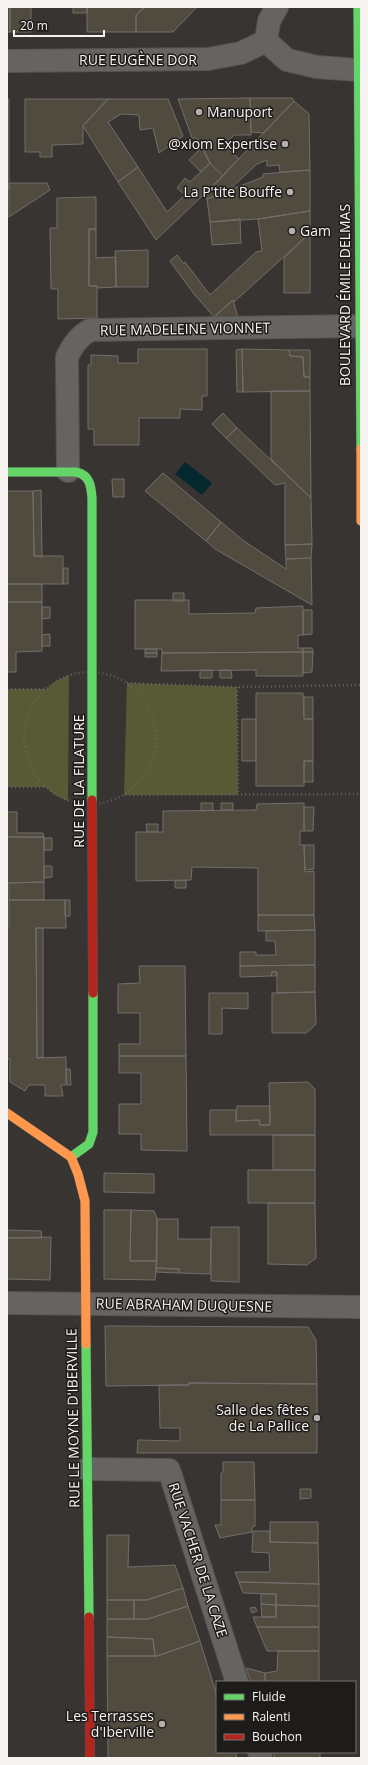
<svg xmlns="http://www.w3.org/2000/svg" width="368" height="1765" font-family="'Open Sans',sans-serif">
	<rect width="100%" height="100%" fill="#373431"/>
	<path fill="#585a36" d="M69,675l-1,126 -13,-6 -10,-8h-38v-98h39l10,-8z
		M127,683l110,4 1,108h-114z"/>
	<path fill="#05272e" d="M185,462l27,21 -10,12 -27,-21z"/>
	<path fill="#514a3f" stroke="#716f6c" d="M7,7h3v25h-3z
		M10,7h21v25h-21z
		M73,7h14v6h-14z
		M87,7h58l-9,8v17h-49z
		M145,7h52l-24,25h-37v-17z
		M250,98h42l2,3 -30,32 -13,-1z
		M250,98l1,37h-17l-10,10 15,14 -16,17 -13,-13 -13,-25h-5l-14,-39z
		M7,99h2v90h-2z
		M25,99h83l-25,27v18l-31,1v12h-12v-5h-15z
		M108,99h60l15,37 -24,17 -6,-25 -13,2 -1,-15 -18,-1 -13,8 30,45 -20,15 -35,-56z
		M294,101l15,13 1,56 -30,2 -1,-7 -12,1v-6l-10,4 -29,27 -21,8 -3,-4z
		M202,147l8,16 -9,9 -12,-12z
		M210,163l13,13 -67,64 -38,-58 20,-15 29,45 18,-17 -8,-7 8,-10 5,4z
		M310,170v41l-52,8 -48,3 -3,-23 56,-22v-3z
		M9,183h38l3,7 -41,27z
		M96,197v32h-7v57h8v32l-39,1v-30h-7l-1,-61h7v-30z
		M310,211v22l-76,69 -1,-2 -19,17 -20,-23 -24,-33 7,-6 6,8 2,-1 25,33 46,-43 6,-1 -4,-32z
		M240,219l1,24 -29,2 -2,-23z
		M89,229h7v29l20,-1v30l-19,1v-2h-8z
		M310,233v60h-26v-35z
		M148,250v37h-32l-1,-36z
		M233,300l5,18 -24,-1z
		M138,349h69v47h-5v14l-22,-1v9h-41v27h-45v-16h-6v-64h3v-10l27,1v7h20z
		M242,349l1,43h-6l-1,-42z
		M242,349l47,1 1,6 13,1 1,20h6v14l-67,1z
		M289,350h21v27h-6l-1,-20 -13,-1z
		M271,391h39l1,107 -40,-39z
		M223,413l14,15 -11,10 -14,-14z
		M237,428l74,70 1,46 -27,1v-62l-10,2 -49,-47z
		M163,473l58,49 -15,19 -61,-50z
		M112,479h12v18h-11z
		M41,490l1,67 -8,-1 -1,-65z
		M7,491h26l1,65h29v28h-56z
		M221,522l23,19 42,28v-10l25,-1 1,47 -97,-56 -9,-8z
		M312,544l-1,14 -25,1 -1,-14z
		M63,568h5v16h-5z
		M7,584h35v18h-35z
		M173,593h11v8h-11z
		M135,600h54v14l66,-1 1,-5 47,-2v29h-5v13h5v4l-141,1v-4h-27z
		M7,602h35v49l-26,1v20h-9z
		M42,607h8v11l-8,1z
		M303,610h9v24l-9,1z
		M50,634v12h-8v-11z
		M303,648h9l1,4h-10z
		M145,649h12v4h-12z
		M303,652v24h-47v-6l-95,1 1,-18z
		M303,652h10l-1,20 -9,1z
		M145,653h12v4h-12z
		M200,670h12v8h-12z
		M220,670h11l1,8h-12z
		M256,693h47l1,26h9v42h-9v25h-48z
		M304,697h9v22h-9z
		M242,719h14v42h-14z
		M304,761h9v21h-9z
		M201,803h12v7l-12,1z
		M221,803h12v7h-12z
		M304,803v28h-4v14h4l1,27 9,-1v44h-56v-47l-66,-1 -1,13 -55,1v-49h27v-21l93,-1 1,-6z
		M304,807h10l-1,24h-9z
		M7,812h10v21h26l1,4h-37z
		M146,824h12v8h-11z
		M7,837h37v45l-37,1z
		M44,838h8v12h-8z
		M304,845h10v24l-9,1z
		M44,866h8v11l-8,1z
		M186,880v8h-11v-7z
		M44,882v18h-35v-17z
		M9,900h56l1,28h-30l1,130 29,-1v28h-5l2,11h-18v-11h-16l-4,6 -15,-9v-23h-3v-132h2z
		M65,900h5v16h-5z
		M258,915h56l1,15 -57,1z
		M36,928h7v129l-6,1z
		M315,930v35l-75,1v-14h16v3h20l-1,-14h-9v-10z
		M315,965v27l-38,1v-21h-5l-1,4 -31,1v-11z
		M139,966h46l1,90h-67v-12h21v-31h-22v-29l22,-1z
		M272,972h5l-1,4h-5z
		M315,992l1,32 -4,4 -6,5h-34v-40z
		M209,993h39v16l-26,-1v26h-13z
		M119,1056h67l1,95 -46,-1v-16h-22v-30h22v-31h-22z
		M66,1069h4l1,16h-4z
		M308,1082l7,7v46h-105v-25h26v11l23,-1 1,5h10l-1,-42z
		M237,1106h33v19h-10l-1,-5 -23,1z
		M273,1135h42v35h-42z
		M248,1170h67v33h-67z
		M104,1173l50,1v19l-50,-1z
		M268,1203h47l1,55 -9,7 -39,-1z
		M104,1210h27l-1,51h27l-2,19 -51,-1z
		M131,1210l23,1 3,8v42h-27z
		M157,1219h21v20h33l-1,35 -31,-1v-4l-23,-1z
		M211,1227h28v55l-28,-1z
		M7,1230l34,1 1,7h-35z
		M51,1237l-1,43 -43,-1v-41z
		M156,1268l23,1v4l-23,-1z
		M105,1326l203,1 8,13 1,44 -128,-1v2l-83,1z
		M189,1383l128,1v69h-180l1,-13 42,1v-13h-20l-1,-43h30z
		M223,1462h31l1,38h-34v-27l2,-1z
		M300,1489h11v9l-11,1z
		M221,1500h34v26l-3,1v5l-32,6 -5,-13h6z
		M270,1522h48v21l-48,-1z
		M253,1531h17v11l48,1 1,41 -80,-2 -4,-10h35l-1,-19 -17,-1z
		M107,1535h22l-1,32 47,-2 8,23 -36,12h-40z
		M239,1582l80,2v22l-43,-1v-11l-33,-1z
		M183,1588l5,18 -40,13h-14v-19h13z
		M261,1594h15v11l-15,-1z
		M107,1600h27v19h-27z
		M261,1604l15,1v12h-14z
		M276,1605l43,1v21h-62l-4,-10h23z
		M188,1606l12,35 -43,15h-2l-2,-17 -46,-2v-18h41z
		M255,1607l2,4 -5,2 -2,-5z
		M257,1627h62v24h-52z
		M107,1637l46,2 2,17h-48z
		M200,1641l17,55v56h18l2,6h-129l-1,-102h50z
		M278,1651h41v31h-54v-9l12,-2z
		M246,1668l19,5v9h-14z
		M273,1752h47v6h-45z"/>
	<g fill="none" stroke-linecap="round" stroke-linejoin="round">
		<defs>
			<path id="street" d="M277,7l-8,14 -3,20 21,19 30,7 41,3
				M7,61l201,-2 33,-6 25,-12
				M68,471l-1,-114c6,-12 11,-20 23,-27l270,-4
				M7,1303l354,4
				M87,1469l82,1 68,212
				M259,1752l2,6"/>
			<path id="fast" d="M358,7l3,442
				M7,472h69c14,3 15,14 16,26v302
				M71,1157l18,-13 4,-12v-139
				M86,1344l3,273"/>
			<path id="slow" d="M361,449v72
				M7,1113l64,44 7,17 7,27 1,143"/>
			<path id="jam" d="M92,800l1,193
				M89,1617l1,141"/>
		</defs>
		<use href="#street" stroke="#565351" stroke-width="24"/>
		<use href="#fast" stroke="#565351" stroke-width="10"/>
		<use href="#slow" stroke="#565351" stroke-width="10"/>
		<use href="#jam" stroke="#565351" stroke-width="10"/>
		<path stroke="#646260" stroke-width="2.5" stroke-dasharray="1 3" stroke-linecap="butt" d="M7,345h1
			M24 738a66 66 0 1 1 132 0a66 66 0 1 1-132 0Z
			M127,683l110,4 124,-2
			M237,687l1,108
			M7,689h38
			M7,787h37
			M125,795l236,-1"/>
		<use href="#street" stroke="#666462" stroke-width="22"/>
		<use href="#fast" stroke="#63d668" stroke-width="9"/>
		<use href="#slow" stroke="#ff974d" stroke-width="9"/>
		<use href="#jam" stroke="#b3261e" stroke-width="9"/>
	</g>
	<g fill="#b4b0ad" stroke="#1e1c1a" stroke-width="1.5">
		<circle cx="199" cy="112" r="4"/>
		<circle cx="285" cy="144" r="4"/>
		<circle cx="290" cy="192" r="4"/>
		<circle cx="292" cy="231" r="4"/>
		<circle cx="317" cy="1418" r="4"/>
		<circle cx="162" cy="1724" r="4"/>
	</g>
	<g text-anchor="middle" stroke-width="3" stroke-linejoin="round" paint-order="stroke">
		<g font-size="14" fill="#f7f3f0" stroke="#1e1c1a">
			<text x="138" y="65">RUE EUGÈNE DOR</text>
			<text transform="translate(345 295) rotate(-90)" y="5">BOULEVARD ÉMILE DELMAS</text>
			<text transform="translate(185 329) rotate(-1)" y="5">RUE MADELEINE VIONNET</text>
			<text transform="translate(79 781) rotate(-90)" y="5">RUE DE LA FILATURE</text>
			<text transform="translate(184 1305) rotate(1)" y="5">RUE ABRAHAM DUQUESNE</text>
			<text transform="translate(73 1418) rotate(-91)" y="5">RUE LE MOYNE D'IBERVILLE</text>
			<text transform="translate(198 1560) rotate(72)" y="5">RUE VACHER DE LA CAZE</text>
		</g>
		<g font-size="14" fill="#f7f3f0" stroke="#1e1c1a" text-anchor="end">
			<text x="207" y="117" text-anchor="start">Manuport</text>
			<text x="277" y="149">@xiom Expertise</text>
			<text x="282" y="197">La P'tite Bouffe</text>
			<text x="300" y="236" text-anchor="start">Gam</text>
			<text x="309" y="1415">Salle des fêtes<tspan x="309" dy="16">de La Pallice</tspan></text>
			<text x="154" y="1721">Les Terrasses<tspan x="154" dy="16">d'Iberville</tspan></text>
		</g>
	</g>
	<rect width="368" height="1765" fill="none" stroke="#f7f3f0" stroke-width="16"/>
	<rect x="216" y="1681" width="140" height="72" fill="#1e1c1a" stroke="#757270"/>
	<rect x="224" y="1694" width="20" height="6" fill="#63d668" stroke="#757270"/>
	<text x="252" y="1701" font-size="12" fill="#f7f3f0">Fluide</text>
	<rect x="224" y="1714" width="20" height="6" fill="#ff974d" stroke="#757270"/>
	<text x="252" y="1721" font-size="12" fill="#f7f3f0">Ralenti</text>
	<rect x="224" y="1734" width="20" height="6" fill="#b3261e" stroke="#757270"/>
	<text x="252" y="1741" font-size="12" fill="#f7f3f0">Bouchon</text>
	<path d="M14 30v6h90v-6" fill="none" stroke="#f7f3f0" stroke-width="2"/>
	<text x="20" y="30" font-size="12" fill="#f7f3f0" stroke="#1e1c1a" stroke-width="3" paint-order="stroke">20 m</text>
</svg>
